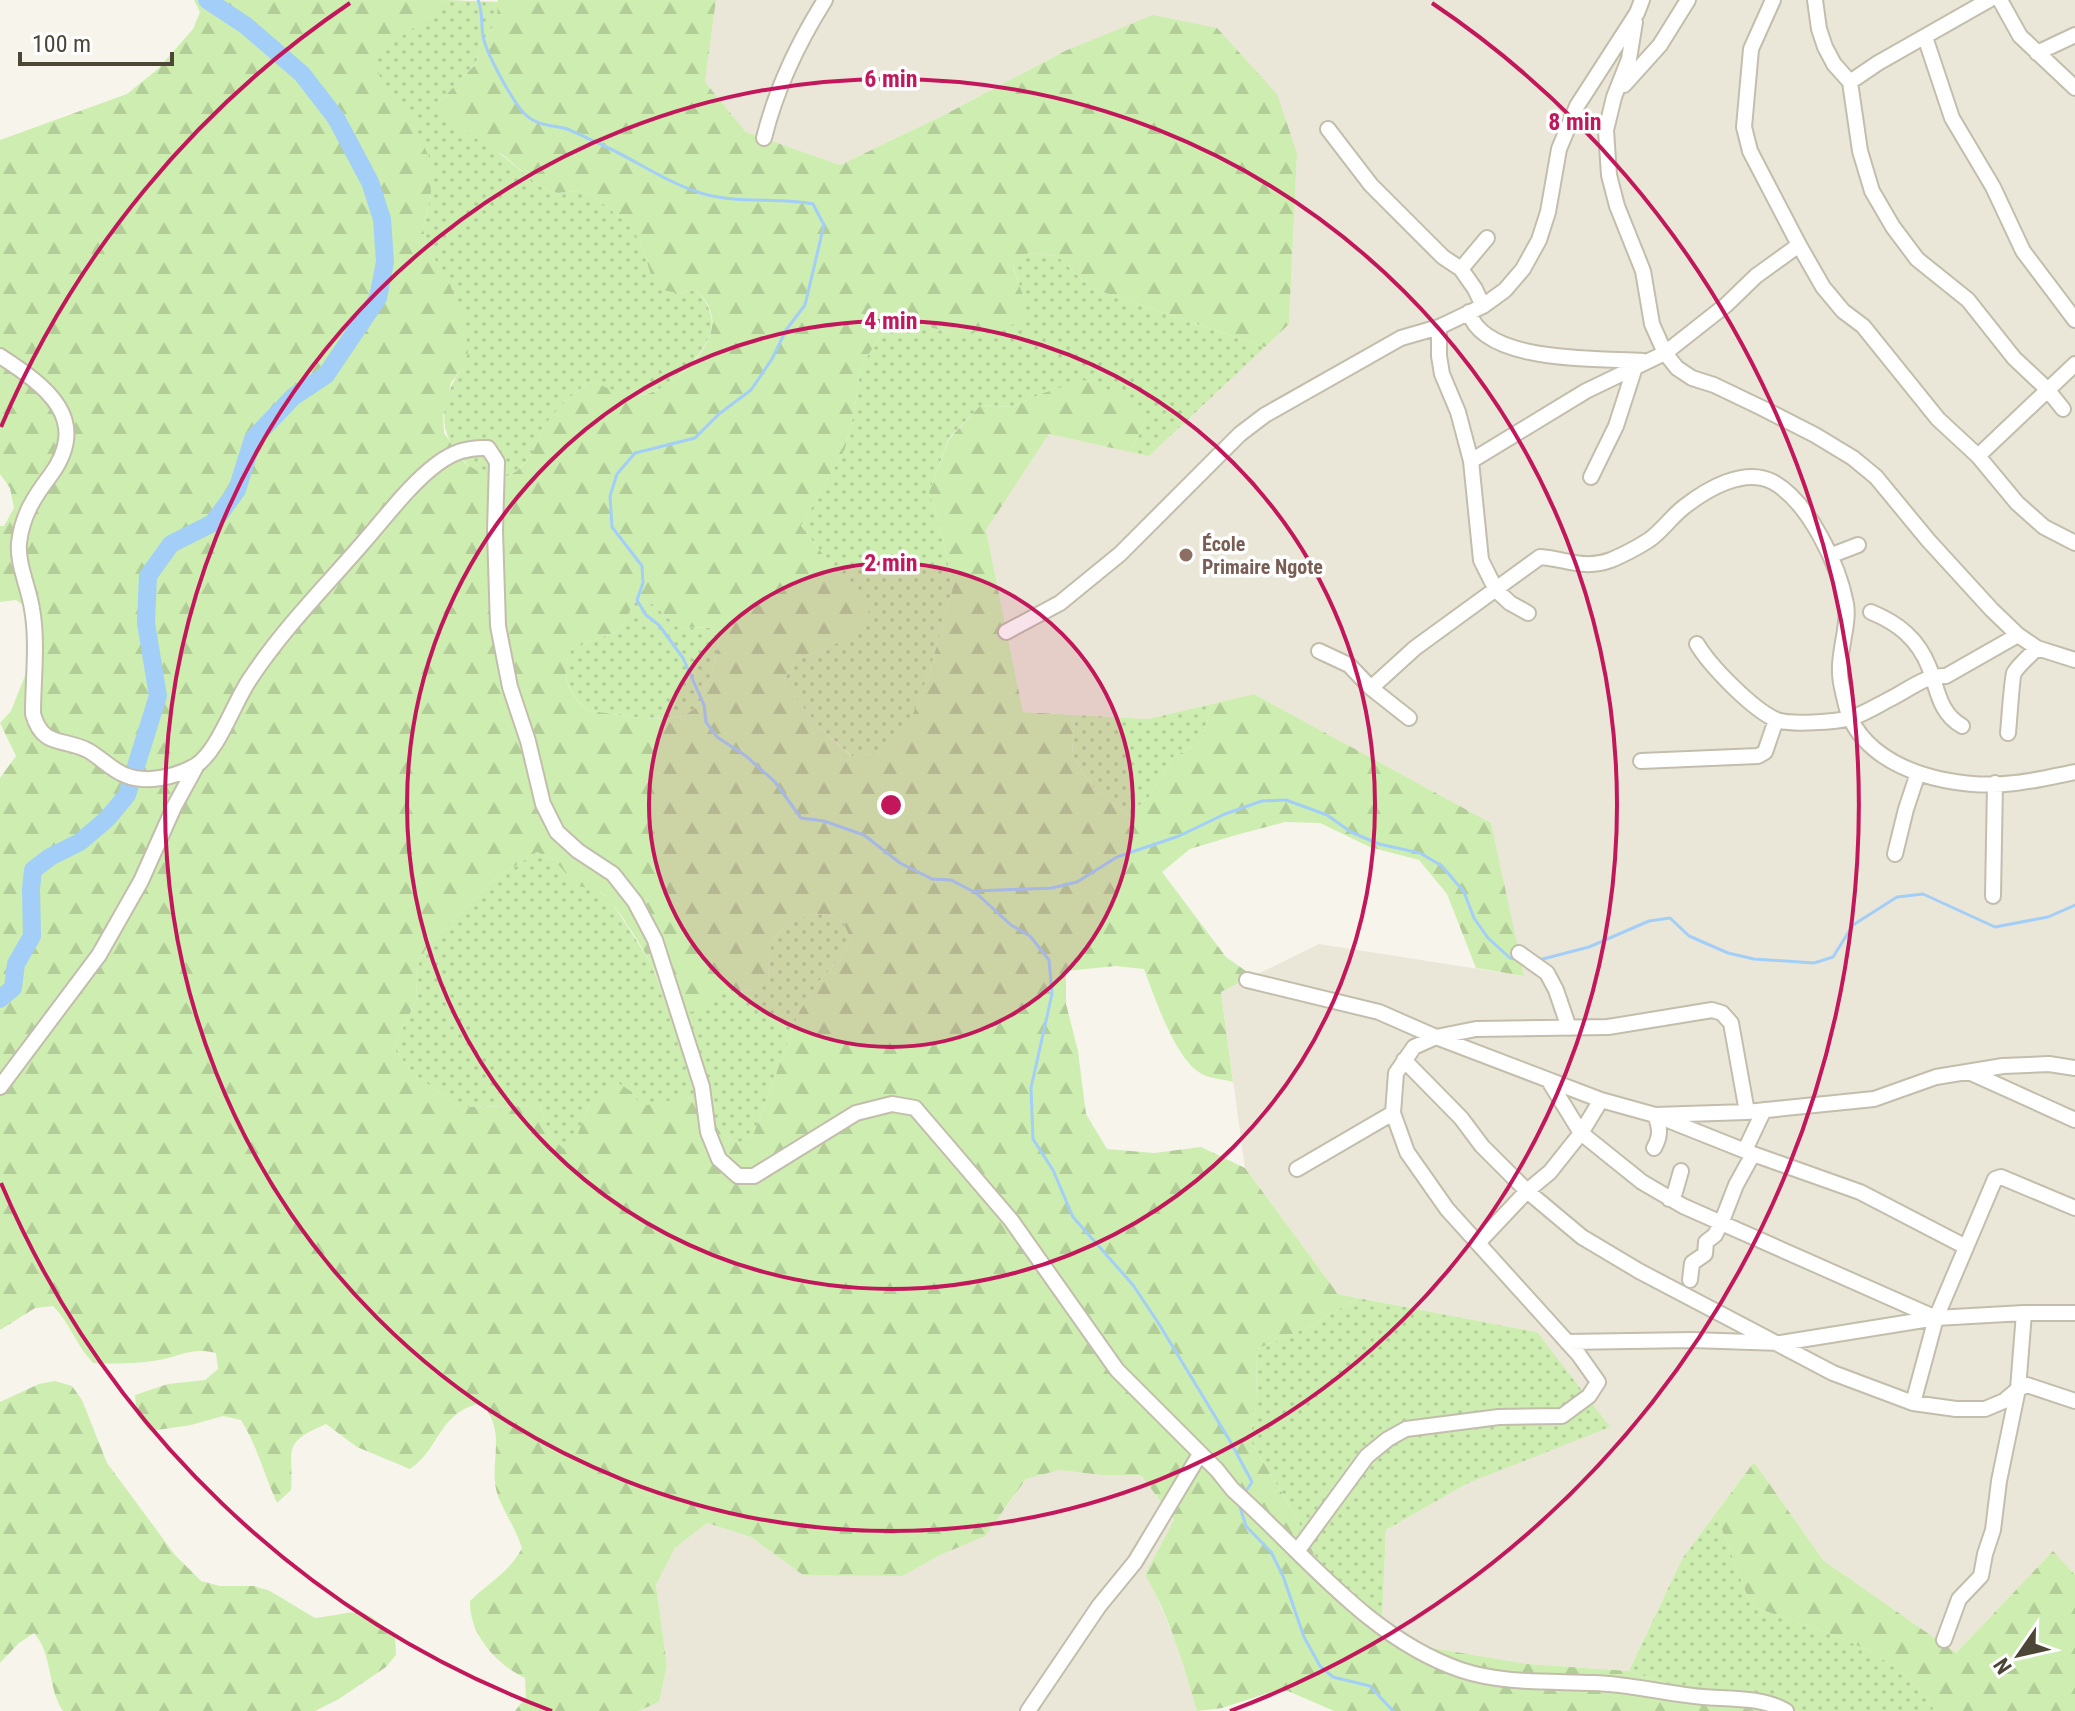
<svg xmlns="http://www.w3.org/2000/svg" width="2075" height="1711" font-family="'Roboto Condensed',sans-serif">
	<defs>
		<pattern id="grass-dots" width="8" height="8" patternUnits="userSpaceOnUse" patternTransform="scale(2)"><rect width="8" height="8" fill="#cdeeb0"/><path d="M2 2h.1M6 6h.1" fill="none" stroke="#b2cd98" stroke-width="1.8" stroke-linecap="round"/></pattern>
		<pattern id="forest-firs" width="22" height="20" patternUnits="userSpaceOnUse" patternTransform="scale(2)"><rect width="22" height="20" fill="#cdeeb0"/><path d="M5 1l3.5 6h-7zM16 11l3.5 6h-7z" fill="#b2cd98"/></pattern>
	</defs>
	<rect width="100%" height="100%" fill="#f7f4eb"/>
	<path fill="#ebe7d8" d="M716,0h1359v1575l-23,-23 -96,101 -133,-93 -69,-98 -72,97 -53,112 -101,-7 -102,-17 -44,-28 4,-89 82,-47 69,-151 -199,-38 -93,-126 -24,-176 98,-48 204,32 -32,-153 -237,-129 -106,25 -125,-7 -37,-182 63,-96 100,22 140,-132 8,-171 -232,-102 -121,64 -104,50 -94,-33 -41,-50z
		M1058,1470l44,5h39l33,46 -29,54 9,15 22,53 21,68h-559l21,-9 8,-36 -11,-81 19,-37 32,-25 44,14 52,37 100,2 37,-21 65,-46 21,-30z"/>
	<path fill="url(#grass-dots)" d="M444,0l56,2 -3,18 -18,28 -3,16 -38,39 103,84 17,6 17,-2 15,3 15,11 26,22 9,14 11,34 27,18 18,-3c26,27 17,49 -6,75 -13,14 -26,25 -46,29 -18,4 -37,-6 -53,-13 -18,12 -38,31 -49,49 -4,5 -4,12 -7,17 -8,19 -23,29 -42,35 -48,-26 -65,-66 -31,-114l-13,-86 -23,-36 -3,-18 8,-34 -58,-132c19,-26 52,-36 71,-62z
		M1028,253l29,3 34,32 174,59 -116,109 -19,-4 15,-30 -104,-28 -29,13 -31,-2 -32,33 -20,54 14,46 10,49 -23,83 -20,53 -28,30 -30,3 -32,-28 -37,-46 12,-22 36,-13 38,-42 -34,-35 -34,-44 44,-77 10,-41 5,-40 26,-41 27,-4 43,11 67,-39 -10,-29z
		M636,600l17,4 25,23 34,1 7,15c-4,17 -13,53 -24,65 -20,21 -82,5 -109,2 -19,-21 -26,-34 -15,-61l48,-18z
		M1212,704l-10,37 -30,17 -23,39 -21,18 -37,-29 -19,-31 3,-40 73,4z
		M537,852l17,8 23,26 17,3 15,9 42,65 13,33 40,5 15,-9 36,-2 13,-12c1,-9 0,-23 3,-32 8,-24 48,-42 70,-25 4,3 7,10 9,16l-8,19 -23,25 -20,31 -45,121 -15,10 -15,-8 -34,-38 -49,10 -9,-15 -42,12 -14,34 -12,12 -14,-13 -10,-31 -80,1 -45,-32 -22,-27 24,-49 -1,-21 3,-17 9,-16 65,-65z
		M1358,1298l179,34 73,95 -142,56 -82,47 -4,89 -34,-19 -33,-44 -20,-41 -45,-75 6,-35 1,-56 56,-24z
		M1716,1513l35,93c65,24 147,41 184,105h-159l-76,-17 -71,-23 53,-112z"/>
	<path fill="url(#forest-firs)" fill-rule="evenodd" d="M194,0h250c-19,26 -52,36 -70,62l6,15 33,45 16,35 2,37 -8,34 3,17 23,37 14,34 5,36 -6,16 -11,15 -8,33 1,17 21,30 29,19c19,-6 33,-16 41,-35 3,-5 3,-12 7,-17 11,-19 32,-37 49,-49 15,6 32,15 49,14 30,-2 77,-47 72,-78 -2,-12 -8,-19 -16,-27l-18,3 -16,-3 -11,-15 -11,-34 -9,-14 -26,-22 -15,-11 -15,-3 -17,2 -17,-6 -38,-32 -59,-36 -6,-16 38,-39 3,-16 18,-28 1,-20h218l-11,82 41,50 94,33 104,-50 121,-64 88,-36 64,13 60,66 20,59 -8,171 -24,23 -174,-59 -34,-32 -29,-3 -15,14 10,28 4,26 -36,9 -35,4 -43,-11 -27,4 -26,41 -5,40 -10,41 -44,77 34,44 35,35 -4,20 -35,22 -36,13 -12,22 37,46 31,28 31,-3 28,-31 20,-52 23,-83 -10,-49 -14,-46 20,-53 32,-34 31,2 29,-13 42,-14 45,17 17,25 -15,30 -81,-18 -63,96 37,182 52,3 -3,40 19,31 37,29 21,-18 23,-39 30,-17 10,-37 42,-10 237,129 33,153 -48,-8 -29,-74 -28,-34 -49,-13 -50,-24 -35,-1 -49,13 -46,14 -28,23 64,85 27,19 -32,16 12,90c-9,-3 -22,-3 -31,-8 -26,-13 -48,-78 -58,-105l-29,-3 -49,5v33l12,47 8,63 21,35 47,4 47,-6 44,21 93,126 20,4 -45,27 -56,24 -1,56 -6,35 45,75 20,41 33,44 78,47 102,17 101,7 71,23 76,17h-442l-46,-20 -17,1 -49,16 -25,3c-14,-46 -27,-95 -52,-136l29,-55 -33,-45h-39l-43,-5 -33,9 -41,57 -45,19 -37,21 -100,-1 -52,-38 -44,-14 -32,25 -19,37 11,81 -8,36 -21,9h-123l11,-14 -1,-19c-29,-14 -56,-44 -55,-77 19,-19 40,-29 52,-53 -6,-19 -17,-34 -24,-52 -9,-25 4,-52 -6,-76 -2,-6 -7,-12 -10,-17 -44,9 -41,45 -72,66l-53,-22 -31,-23c-46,20 -32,24 -35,66l-14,13c-13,-28 -20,-58 -36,-83l-18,-4 -32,9 -41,6 -13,-16 -2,-20 33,-11 37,-4 13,-11 -2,-16c-25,-6 -34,3 -57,7 -22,4 -43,4 -66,3 -17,-18 -23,-40 -40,-57l-18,2 -35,22v-552l16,-22 -16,-33 11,-12 27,-68 -8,-33 -14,-10 -16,2v-76h4l10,-18 -4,-20 -10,-14v-334l127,-46 31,-25 35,-40 7,-17zM636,600l17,4 25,23 34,1 7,15c-4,17 -13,53 -24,65 -20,21 -82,5 -109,2 -19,-20 -26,-34 -15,-61l48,-18zM537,852l17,8 23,26c11,2 19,3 29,10 10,9 38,54 45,67 13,27 9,39 41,49l27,-20 36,-2 13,-11c1,-10 0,-23 3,-33 8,-24 48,-42 70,-25 4,3 6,10 9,16l-8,19 -23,25 -20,31 -45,121 -15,10 -15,-8 -34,-38 -49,9 -9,-14 -15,-10 -15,10 -12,12 -14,34 -12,11 -14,-12 -10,-31 -80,1 -45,-32 -22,-27 24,-49 -1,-21 3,-17 9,-16 65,-65z
		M55,1381l17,5 10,14 25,63 68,92 26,26 19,5h34l16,5 45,27c45,-5 44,-16 80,19l1,18 -10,12 -47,32 -24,12h-252c-16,-24 -10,-57 -29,-78l-15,10 -19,20v-261l39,-18z
		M1754,1462l69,98 133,93 97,-102 22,24v136h-140c-37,-64 -119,-81 -184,-105l-35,-93z"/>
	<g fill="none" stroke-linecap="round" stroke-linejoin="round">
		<path stroke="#a3cef8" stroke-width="3" d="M478,0c5,12 3,24 5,36 3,17 31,69 44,80 11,10 26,9 40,13 7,3 15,6 22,10 40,16 74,43 115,55 36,10 74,3 109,10l11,21 -19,80 -19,25 -14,29 -21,31 -32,24 -24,24 -60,15 -18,21 -7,22 2,31 30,39 1,17 -6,17 9,15 13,10 24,33 21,47 2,17 11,15 29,19 29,26 26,36 23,3 40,14 36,28 32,16 19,1 25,13 35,32 19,11 19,24 3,34 -21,94 2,51 20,31 20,47 60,68 26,39 71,117 22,41 -8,12
			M974,891l78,-3 25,-6 40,-25 62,-21 46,-22 37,-13 24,-1 41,15 24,17 28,12 41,9 22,13 22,26 10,26 14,20 22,20 6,1
			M1539,960l50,-13 60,-26 21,-3 19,18 39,17 26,6 60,4 19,-6 20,-32 44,-28 26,-3 72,33 53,-10 27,-12
			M1239,1504l7,22 25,26 12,24 21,61 16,29 13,11 37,9 23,25"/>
		<path stroke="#a3cef8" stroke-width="18" d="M0,999l13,-11 3,-24 16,-28 -1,-47 2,-19 17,-13 30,-15 27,-23 20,-24 31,-99 -12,-73 2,-47 23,-32 42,-21 24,-33 16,-51 40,-42 33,-22 52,-77 7,-36 -3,-43 -12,-37 -34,-64 -34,-44 -57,-49 -38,-25"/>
		<defs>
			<path id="minor" d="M1773,0l-22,49 -7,78 6,24 49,94 24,42 20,24 20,15 75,93 40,37 39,47 27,24 31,16
				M1815,0l4,29 6,18 9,17 16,18 10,69 12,40 21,36 24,32 51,41 46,58 33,31 16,20
				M2000,0l20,36 55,52
				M1635,22l-6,37 -15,38 -8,33 3,45 8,31 26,65 9,53 13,29 12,15 15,10 22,7 48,23 53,27 38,23 23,19 52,63 64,70 26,25 19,13 38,12
				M1925,37l27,81 41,69 30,64 52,69
				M2037,53l38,-18
				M1850,82l28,-19 111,-63
				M1624,85l36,-40 28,-45
				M1328,129l43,56 72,72 18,12 14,20 8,17
				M764,138c12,-49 34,-95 61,-138
				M1461,269l26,-31
				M1469,312c15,52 131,46 174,49
				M1439,327v29l3,18 16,38 13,49 10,99 15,30 14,13 18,10
				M0,356c46,30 92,63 50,120 -16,21 -28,40 -31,67 -2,21 10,45 13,66 6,33 1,71 1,105 10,35 31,23 56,37 12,7 23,19 36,24 21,9 50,2 70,-9 23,-14 39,-64 55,-87 32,-49 74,-91 112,-135 24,-27 47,-59 75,-80 16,-12 31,-17 51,-16l9,14 -2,69 3,95 12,61 18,54 15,63 14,28 21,19 35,23 22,28 20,38 47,147 6,45 11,27 19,17h16l102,-63 36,-9 23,4 96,112 106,150 100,100 16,20c71,63 135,148 228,180 42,14 89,11 133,13 36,1 73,11 109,14 26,2 60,0 83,14
				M1978,456l97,-92
				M1471,461l115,-70 79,-38 61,-48 30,-29 43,-31
				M1591,477l25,-51 19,-59
				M1832,555l26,-10
				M1871,612c27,11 47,27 58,55 9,23 10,46 33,59
				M1006,632l54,-29 60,-49 120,-120 25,-19 136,-77 38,-11 44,-21 22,-16 18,-21 16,-29 9,-28 11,-63 18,-43 60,-93 5,-13
				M1697,644c13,22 57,67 80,76 14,5 59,2 74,-2 13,-4 27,-13 39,-19 19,-9 34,-24 56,-23l72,-41
				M1319,651l30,14 22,23 38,30
				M1371,688l44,-40 125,-91c27,2 43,13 71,3 12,-5 27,-13 38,-20 13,-9 22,-23 35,-33 23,-18 60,-40 89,-25 36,20 66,84 73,122 4,22 -10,51 -5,79 2,10 5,25 9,35 27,56 109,72 165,65 20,-2 40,-7 60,-11
				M2008,733c1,-10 4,-56 6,-60 5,-9 16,-17 23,-25
				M1641,761l117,-5 7,-4 11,-32
				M1895,854l11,-45 12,-36
				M1993,896l2,-113
				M1519,953l28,20 9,17 13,38
				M1247,980l132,32 57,25 40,-8 132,-2 104,-17 10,3 9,10 16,89
				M1404,1060l57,58 21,28 45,45 55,46 57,34 194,102 80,30 43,6h29l19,-8 14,-12 9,-4 48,16
				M1969,1072l106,48
				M1549,1081l32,52 61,49 41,24 253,112
				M0,1087l99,-132 42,-74 33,-74 23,-42
				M1654,1148c7,-12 6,-21 1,-33l98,39 107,38 106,55
				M1745,1150l19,-40
				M1297,1169l96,-56
				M1669,1199l6,-7 6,-21
				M1478,1243l49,-52 23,-19 31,-39 20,-33
				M1690,1280l2,-17 13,-9 1,-12 9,-7 7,-14 14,-36 17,-31
				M1567,1342l125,-2 89,3 155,-25 88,-5h51
				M1913,1403l23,-85 59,-139 6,-2 74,31
				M1298,1550l69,-94 21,-17 18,-10 93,-12 63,-1 27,-20 9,-14 -19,-27 -132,-146 -40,-57 -14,-39 3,-40 18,-26 22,-10 165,63 54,15 92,-3 127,-13 62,-22 67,-11 46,-2 26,4
				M1944,1640l15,-41 22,-23 4,-22 8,-24 6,-49 19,-92 6,-76
				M1028,1711l71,-105 36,-44 65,-108"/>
		</defs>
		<use href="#minor" stroke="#c3bdac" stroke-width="18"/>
		<use href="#minor" stroke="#fff" stroke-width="14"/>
	</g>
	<circle cx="891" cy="805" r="242" fill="#c2185b" fill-opacity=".12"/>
	<g fill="none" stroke="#c2185b" stroke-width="4">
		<circle cx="891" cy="805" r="242"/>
		<circle cx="891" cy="805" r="484"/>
		<circle cx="891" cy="805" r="726"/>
		<path d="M552 1711A967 967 0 0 1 1 1183M1 427A967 967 0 0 1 350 3M1432 3A967 967 0 0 1 1230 1711"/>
	</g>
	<circle fill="#8d6e63" stroke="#fff" stroke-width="3" cx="1186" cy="555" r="8"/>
	<g text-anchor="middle" stroke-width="7" stroke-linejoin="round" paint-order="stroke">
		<g font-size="20" font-weight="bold" fill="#785e54" stroke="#fff" text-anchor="start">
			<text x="1202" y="551">École<tspan x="1202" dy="23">Primaire Ngote</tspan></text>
		</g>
	</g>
	<circle cx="891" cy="805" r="12" fill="#c2185b" stroke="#fff" stroke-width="4"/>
	<g font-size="24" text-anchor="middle" font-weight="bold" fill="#c2185b" stroke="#fff" stroke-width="7" stroke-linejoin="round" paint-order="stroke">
		<text x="891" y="87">6 min</text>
		<text x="1575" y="130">8 min</text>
		<text x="891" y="329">4 min</text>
		<text x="891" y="571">2 min</text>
	</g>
	<g transform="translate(2019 1655) rotate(236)" stroke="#ffffff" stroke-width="6" paint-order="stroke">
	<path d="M0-6L14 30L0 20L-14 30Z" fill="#4c4637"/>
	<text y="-12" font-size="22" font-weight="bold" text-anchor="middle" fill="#4c4637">N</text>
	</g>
	<path d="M20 52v12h152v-12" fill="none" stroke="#4c4637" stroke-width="4"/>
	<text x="32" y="52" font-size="24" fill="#4c4637" stroke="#ffffff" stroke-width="6" paint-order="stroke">100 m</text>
</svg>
